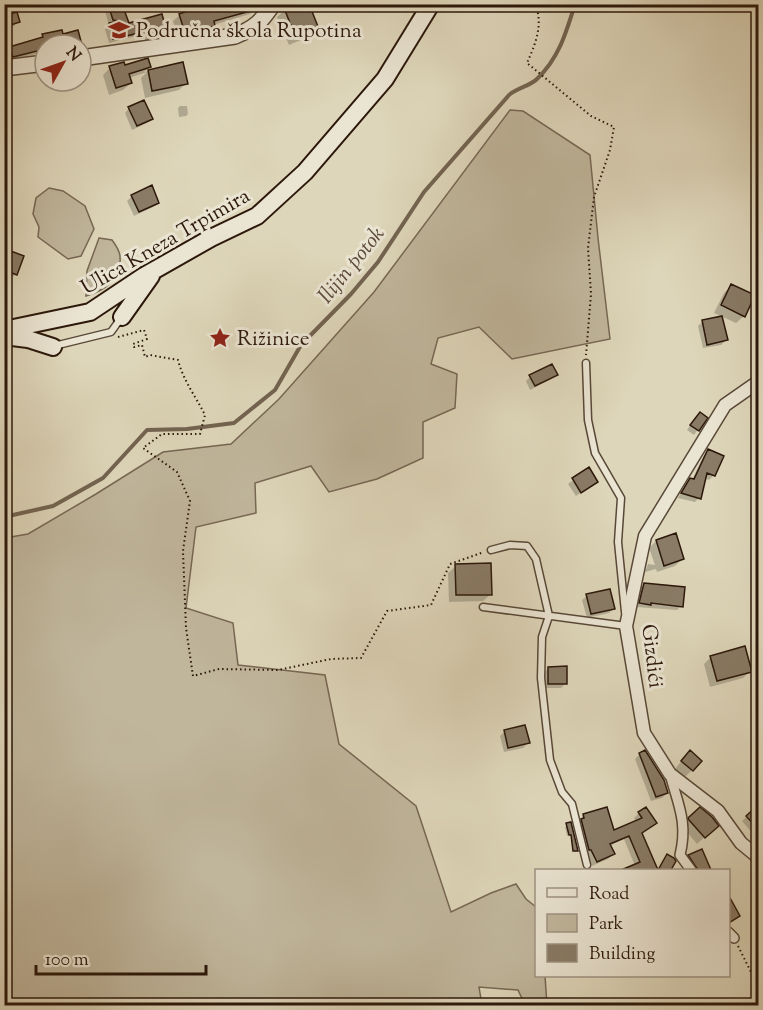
<svg xmlns="http://www.w3.org/2000/svg" width="763" height="1010" font-family="'Sorts Mill Goudy',serif">
	<rect width="100%" height="100%" fill="#ded6ba"/>
	<filter id="stains"><feTurbulence type="fractalNoise" baseFrequency=".00333" numOctaves="4"/><feColorMatrix values="0 0 0 0 .2 0 0 0 0 .09 0 0 0 0 .02 0 0 0 .5 -.17"/></filter>
	<radialGradient id="worn" r=".72"><stop offset=".6" stop-color="#630" stop-opacity="0"/><stop offset="1" stop-color="#630" stop-opacity=".3"/></radialGradient>
	<path fill="#c0b69c" stroke="#766754" stroke-width="1.5" d="M510,110l13,1 67,44 8,83 12,101 -98,20 -33,-32 -41,11 -7,26 26,10 -2,34 -32,14v36l-46,21 -48,13 -18,-26 -56,17 1,30 -60,14 -10,81 47,15 5,42 87,10 14,69 77,62 35,106 40,-19 25,-9 10,15 10,8v69h9l2,29h-22l-7,-15 -39,-3 3,18h-477v-467l23,-4 68,-40 67,-42 68,-8 48,-45 95,-107z
		M49,188l14,3 22,15 9,23 -13,27 -13,3 -30,-22 1,-10 -6,-13 3,-16z
		M99,238l13,2c3,4 8,11 8,17 2,22 -16,34 -34,39l1,-25z"/>
	<path fill="#0003" d="M103,4h18l6,20 38,8 -5,5 -15,4 -1,-7 -35,9 -4,-14 4,-4z
		M220,4h39l-9,10 -37,11 -6,7 -28,6 -6,-17 7,-6 39,-5 -1,-3z
		M297,4l20,24 -7,8 -21,9 -12,-28 8,-7z
		M4,18l14,3 -4,5 -10,3z
		M43,36h18l18,9h-34v7l-37,8 -2,-7 4,-4 29,-9z
		M182,64l4,19 -7,7 -34,8 -4,-20 6,-6 -18,6 2,5 -8,7 -14,5 -6,-20 7,-7 40,-1 -6,5z
		M180,106h7l1,8 -2,2 -7,1 -1,-9z
		M129,108l22,11 -4,4 -15,7 -7,-17z
		M132,196l26,6 -5,5 -19,9 -7,-15z
		M8,252l8,22 -5,4 -7,-2v-20z
		M731,286l13,30 -8,7 -22,-10 10,-20z
		M703,321l23,19 -5,5 -18,3 -5,-22z
		M556,374l-5,5 -21,11 -4,-9 4,-4z
		M695,418h11l-12,17 -7,-5z
		M708,451l14,6 -9,19 -4,4 -5,-2 -5,20 -4,4 -17,-4 8,-14 6,-4 12,-25z
		M589,469l7,13 -20,14 -8,-12z
		M656,541l26,18 -7,7 -18,6 -1,-3 -11,3 3,-8 7,1 -6,-17z
		M456,566l35,28 -8,7 -34,1 -1,-29z
		M644,585l37,21 -4,4 -41,-3 3,-18z
		M587,596l26,13 -4,4 -22,5 -5,-18z
		M711,657l39,14 -7,7 -33,9 -6,-23z
		M548,668l18,15 -5,5h-17v-15z
		M505,731l23,12 -5,5 -19,4 -4,-16z
		M640,754l27,39 -5,5 -11,3 -16,-42z
		M683,759l9,11 -7,7 -10,-8z
		M757,807l1,1v32l-16,-19z
		M639,813l16,10 -14,11 15,36h-33l12,-4 -11,-27 -15,7 4,8 -5,5 -16,7 -15,-41 2,-5 5,-5 29,17 24,-10 -3,-4z
		M689,819l20,14 -12,11 -15,-18z
		M570,824l6,26 -1,2 -2,-15 -4,-7 1,5 -3,1 -2,-9z
		M702,851l10,19h-19l-7,-11z"/>
	<g fill="none" stroke-linecap="round" stroke-linejoin="round">
		<path stroke="#726350" stroke-width="4" d="M4,517l49,-11 50,-28 44,-48 40,-1 47,-6 41,-33 26,-45 50,-51 27,-32 46,-70 85,-97c8,-7 21,-9 28,-16 22,-21 29,-46 38,-75"/>
	</g>
	<path fill="#897b66" stroke="#2c180b" stroke-width="1.5" d="M108,4h14l7,19 33,-9 5,19 -17,4 -2,-6 -35,8 -4,-16 9,-2 -5,-1z
		M225,4h36l-3,5 -44,12 1,5 -30,7 -6,-19 17,-6v2l30,-2z
		M293,4h16l10,25 -23,9 -12,-30z
		M17,12l3,10 -16,5v-11z
		M62,30l1,4 15,-4 4,15h-37v4l-32,8 -4,-10 34,-10 -1,-3z
		M148,58l3,9 -22,7 3,9 -16,5 -7,-22 15,-4 1,3z
		M183,62l5,22 -36,7 -4,-21z
		M144,100l9,19 -16,7 -9,-19z
		M152,185l7,18 -20,9 -8,-17z
		M8,250l16,6 -7,19 -13,-5v-11z
		M731,284l24,11 -10,22 -24,-12z
		M722,316l6,24 -21,5 -5,-25z
		M552,364l6,11 -23,11 -6,-11z
		M700,412l8,6 -9,13 -9,-6z
		M708,449l16,7 -9,20 -8,-3 -6,26 -20,-6 9,-15 4,1z
		M589,467l9,15 -17,11 -9,-15z
		M676,533l8,26 -20,7 -8,-26z
		M491,563l1,32h-36l-1,-31z
		M644,583l41,4 -2,20 -32,-4v2l-12,-2z
		M610,589l5,20 -24,5 -5,-20z
		M745,646l7,26 -35,9 -7,-25z
		M567,666v18h-19v-17z
		M525,725l5,18 -22,5 -4,-18z
		M645,750l19,30 4,13 -12,4 -17,-44z
		M690,750l12,11 -9,10 -12,-10z
		M759,804v26l-13,-14z
		M607,807l7,23 28,-12 -4,-6 8,-5 11,16 -15,10 16,37 9,-16 7,4 2,3 -5,9h-50l19,-8 -11,-26 -19,8 5,10 -18,8 -6,-12h-2l-8,-31 3,-1 -1,-4z
		M700,807l12,10 7,9 -14,12 -16,-18 -1,-2z
		M571,822l7,29h-5l-2,-16h-2l-3,-12z
		M702,849l9,21h-13l-10,-15z
		M729,896l11,20 -11,7z"/>
	<g fill="none" stroke-linecap="round" stroke-linejoin="round">
		<defs>
			<path id="service" d="M54,346l57,-14 10,-14
				M586,363l2,57 7,33 26,45 -3,44 7,70
				M491,550l19,-5 17,1 9,13 13,57 -7,21 -1,41 9,82 12,32 10,12 15,61
				M483,607l143,19v-1"/>
			<path id="pedestrian" d="M670,774c8,31 18,48 10,81l11,15
				M728,932l6,6"/>
			<path id="minor" d="M758,382l-33,23 -80,131 -19,90 18,107 26,41 48,37 23,32 17,14"/>
			<path id="tertiary" d="M81,58l154,-22c20,-8 26,-14 38,-32
				M4,68l41,-5"/>
			<path id="secondary" d="M122,317l29,-41
				M4,330l86,-18 54,-36 67,-38 46,-22 48,-44 80,-93 46,-75
				M4,336l24,3 25,8"/>
		</defs>
		<use href="#service" stroke="#584837" stroke-width="9"/>
		<use href="#pedestrian" stroke="#584837" stroke-width="12"/>
		<use href="#minor" stroke="#584837" stroke-width="15"/>
		<use href="#tertiary" stroke="#584837" stroke-width="18"/>
		<use href="#secondary" stroke="#2c180b" stroke-width="20"/>
		<path stroke="#2c180b" stroke-width="2" stroke-dasharray="1.5 3" stroke-linecap="butt" d="M535,4c9,20 0,41 -8,59l64,53 23,11 -4,23 -16,47 -6,51 3,46 -5,61
			M118,337l26,-7 3,9 -14,5 1,3 8,-2 3,12 5,-2 28,5c5,20 18,37 27,55l-5,19h-38l-19,14 34,24 13,29 -7,50 3,77 7,48 26,-7 59,1 53,-11 30,-1 26,-47 44,-6 19,-41 34,-12
			M738,946l20,40"/>
		<use href="#service" stroke="#eae4d2" stroke-width="6"/>
		<use href="#pedestrian" stroke="#eae4d2" stroke-width="9"/>
		<use href="#minor" stroke="#eae4d2" stroke-width="12"/>
		<use href="#tertiary" stroke="#eae4d2" stroke-width="15"/>
		<use href="#secondary" stroke="#eae4d2" stroke-width="16"/>
	</g>
	<defs>
		<symbol id="school-bare" viewBox="-9 -9 18 18"><path d="M0-5L7-2L0 1L-7-2ZM-4 1L0 2.5L4 1V4Q0 6-4 4Z" fill="#8f2418" stroke="#eae4d2" stroke-width="2.5" paint-order="stroke"/></symbol>
		<symbol id="sight-bare" viewBox="-9 -9 18 18"><path d="M0-6L1.8-2.2L6-1.7L2.9 1.2L3.7 5.4L0 3.3L-3.7 5.4L-2.9 1.2L-6-1.7L-1.8-2.2Z" fill="#8f2418" stroke="#eae4d2" stroke-width="2.5" paint-order="stroke"/></symbol>
	</defs>
	<g fill-rule="evenodd">
		<use href="#school-bare" x="104" y="15" width="30" height="30"/>
		<use href="#sight-bare" x="205" y="323" width="30" height="30"/>
	</g>
	<g text-anchor="middle" stroke-width="6" stroke-linejoin="round" paint-order="stroke">
		<g font-size="21" fill="#2c180b" stroke="#eae4d2" text-anchor="start">
			<text x="136" y="37">Područna škola Rupotina</text>
			<text x="237" y="345">Rižinice</text>
		</g>
		<g font-size="21" fill="#2c180b" stroke="#eae4d2">
			<text transform="translate(165 241) rotate(-30)" y="7">Ulica Kneza Trpimira</text>
			<text transform="translate(653 656) rotate(83)" y="7">Gizdići</text>
		</g>
		<g font-size="22" font-style="italic" fill="#5b4a39" stroke="#eae4d2">
			<text transform="translate(350 264) rotate(-51)" y="8">Ilijin potok</text>
		</g>
	</g>
	<rect width="763" height="1010" fill="none" stroke="#ded6ba" stroke-width="24"/>
	<rect x="6" y="6" width="751" height="998" fill="none" stroke="#2c180b" stroke-width="3"/>
	<rect x="12" y="12" width="739" height="986" fill="none" stroke="#2c180b" stroke-width="1.5"/>
	<rect x="535" y="869" width="195" height="108" fill="#eae4d2" stroke="#9e9282" stroke-width="1.5"/>
	<rect x="547" y="888" width="30" height="9" fill="#eae4d2" stroke="#9e9282" stroke-width="1.5"/>
	<text x="589" y="899" font-size="18" fill="#2c180b">Road</text>
	<rect x="547" y="914" width="30" height="18" fill="#c0b69c" stroke="#9e9282" stroke-width="1.5"/>
	<text x="589" y="929" font-size="18" fill="#2c180b">Park</text>
	<rect x="547" y="944" width="30" height="18" fill="#897b66" stroke="#9e9282" stroke-width="1.5"/>
	<text x="589" y="959" font-size="18" fill="#2c180b">Building</text>
	<g transform="translate(63 63) rotate(50)"><circle r="28" fill="#eae4d2" stroke="#9e9282" stroke-width="1.5"/>
	<path d="M0-4.5L10 22L0 15L-10 22Z" fill="#8f2418"/>
	<text y="-9" font-size="16" font-weight="bold" text-anchor="middle" fill="#2c180b">N</text>
	</g>
	<path d="M36 965v9h170v-9" fill="none" stroke="#2c180b" stroke-width="3"/>
	<text x="45" y="965" font-size="18" fill="#2c180b" stroke="#eae4d2" stroke-width="4.5" paint-order="stroke">100 m</text>
	<rect width="100%" height="100%" filter="url(#stains)"/>
	<rect width="100%" height="100%" fill="url(#worn)"/>
</svg>
